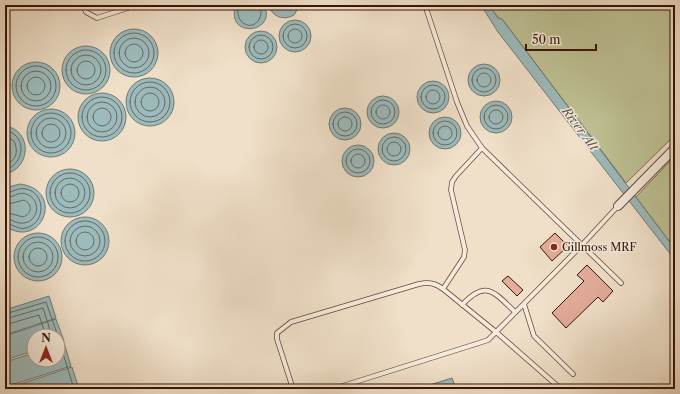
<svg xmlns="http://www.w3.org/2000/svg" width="680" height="394" font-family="'Libre Caslon Text',serif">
	<rect width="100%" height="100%" fill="#f0e0c9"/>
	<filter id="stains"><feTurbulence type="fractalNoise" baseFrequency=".005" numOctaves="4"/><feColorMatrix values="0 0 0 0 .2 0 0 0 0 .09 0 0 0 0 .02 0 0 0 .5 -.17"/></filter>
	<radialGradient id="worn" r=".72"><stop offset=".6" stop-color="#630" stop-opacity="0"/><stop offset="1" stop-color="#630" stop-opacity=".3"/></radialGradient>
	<path fill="#bec194" stroke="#7a6a4d" d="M489,5h186v130l-49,48 -124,-164 -4,-1z
		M675,156v93l-39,-52z"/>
	<path fill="#9cbbbc" stroke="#737873" d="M236,5h28c14,29 -40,34 -28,0z
		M268,5h32l-6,10c-11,6 -21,2 -26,-10z
		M481,5h8l9,13 4,1 173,230v11l-177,-228z
		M279 36a16 16 0 1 1 32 0a16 16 0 1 1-32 0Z
		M110 53a24 24 0 1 1 48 0a24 24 0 1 1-48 0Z
		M245 47a16 16 0 1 1 32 0a16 16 0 1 1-32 0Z
		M62 70a24 24 0 1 1 48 0a24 24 0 1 1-48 0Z
		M12 86a24 24 0 1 1 48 0a24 24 0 1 1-48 0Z
		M468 80a16 16 0 1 1 32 0a16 16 0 1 1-32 0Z
		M126 102a24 24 0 1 1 48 0a24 24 0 1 1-48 0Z
		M417 97a16 16 0 1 1 32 0a16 16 0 1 1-32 0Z
		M78 117a24 24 0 1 1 48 0a24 24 0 1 1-48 0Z
		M367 112a16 16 0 1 1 32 0a16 16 0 1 1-32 0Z
		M480 117a16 16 0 1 1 32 0a16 16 0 1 1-32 0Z
		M329 124a16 16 0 1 1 32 0a16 16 0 1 1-32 0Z
		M27 133a24 24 0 1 1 48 0a24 24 0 1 1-48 0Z
		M429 133a16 16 0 1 1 32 0a16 16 0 1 1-32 0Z
		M5,126c28,4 26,43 0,48z
		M378 149a16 16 0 1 1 32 0a16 16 0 1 1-32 0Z
		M342 161a16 16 0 1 1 32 0a16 16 0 1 1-32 0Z
		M46 193a24 24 0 1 1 48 0a24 24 0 1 1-48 0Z
		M20,184c46,6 22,67 -15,42v-36l7,-4z
		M61 241a24 24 0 1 1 48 0a24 24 0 1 1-48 0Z
		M14 257a24 24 0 1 1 48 0a24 24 0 1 1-48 0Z
		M49,296l7,22 -51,17v-25z
		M56,319l8,22 -6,2v-7h-24v15l-29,9v-24z
		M64,343l7,23 -66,21v-25l29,-9v7h24v-15z
		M72,367l7,22h-74z
		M452,378l4,11h-38l2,-1z"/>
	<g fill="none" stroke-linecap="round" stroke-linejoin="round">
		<path stroke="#696861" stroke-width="1" d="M239,5c0,3 -2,6 -1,9 2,15 26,18 23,-9
			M283 36a12 12 0 1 1 24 0a12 12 0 1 1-24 0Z
			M288 36a7 7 0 1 1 14 0a7 7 0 1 1-14 0Z
			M114 53a20 20 0 1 1 40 0a20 20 0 1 1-40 0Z
			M249 47a12 12 0 1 1 24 0a12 12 0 1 1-24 0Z
			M119 53a15 15 0 1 1 30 0a15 15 0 1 1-30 0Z
			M254 47a7 7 0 1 1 14 0a7 7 0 1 1-14 0Z
			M125 53a9 9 0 1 1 18 0a9 9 0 1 1-18 0Z
			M66 70a20 20 0 1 1 40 0a20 20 0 1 1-40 0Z
			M71 70a15 15 0 1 1 30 0a15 15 0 1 1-30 0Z
			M77 70a9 9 0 1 1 18 0a9 9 0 1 1-18 0Z
			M16 86a20 20 0 1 1 40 0a20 20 0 1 1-40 0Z
			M472 80a12 12 0 1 1 24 0a12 12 0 1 1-24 0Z
			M21 86a15 15 0 1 1 30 0a15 15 0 1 1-30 0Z
			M477 80a7 7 0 1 1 14 0a7 7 0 1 1-14 0Z
			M27 86a9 9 0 1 1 18 0a9 9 0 1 1-18 0Z
			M130 102a20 20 0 1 1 40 0a20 20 0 1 1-40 0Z
			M421 97a12 12 0 1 1 24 0a12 12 0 1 1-24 0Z
			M135 102a15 15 0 1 1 30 0a15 15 0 1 1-30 0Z
			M426 97a7 7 0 1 1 14 0a7 7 0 1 1-14 0Z
			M141 102a9 9 0 1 1 18 0a9 9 0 1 1-18 0Z
			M82 117a20 20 0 1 1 40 0a20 20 0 1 1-40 0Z
			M371 112a12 12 0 1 1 24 0a12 12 0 1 1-24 0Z
			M87 117a15 15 0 1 1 30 0a15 15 0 1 1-30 0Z
			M484 117a12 12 0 1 1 24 0a12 12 0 1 1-24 0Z
			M376 112a7 7 0 1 1 14 0a7 7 0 1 1-14 0Z
			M93 117a9 9 0 1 1 18 0a9 9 0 1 1-18 0Z
			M489 117a7 7 0 1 1 14 0a7 7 0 1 1-14 0Z
			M333 124a12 12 0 1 1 24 0a12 12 0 1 1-24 0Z
			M31 133a20 20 0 1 1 40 0a20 20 0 1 1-40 0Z
			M338 124a7 7 0 1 1 14 0a7 7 0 1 1-14 0Z
			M36 133a15 15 0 1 1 30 0a15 15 0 1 1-30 0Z
			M433 133a12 12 0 1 1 24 0a12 12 0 1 1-24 0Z
			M42 133a9 9 0 1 1 18 0a9 9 0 1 1-18 0Z
			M438 133a7 7 0 1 1 14 0a7 7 0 1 1-14 0Z
			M5,130c23,5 20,34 0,40
			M5,135l9,6c5,11 2,20 -9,24
			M382 149a12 12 0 1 1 24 0a12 12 0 1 1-24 0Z
			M387 149a7 7 0 1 1 14 0a7 7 0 1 1-14 0Z
			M346 161a12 12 0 1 1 24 0a12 12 0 1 1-24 0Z
			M351 161a7 7 0 1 1 14 0a7 7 0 1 1-14 0Z
			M50 193a20 20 0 1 1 40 0a20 20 0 1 1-40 0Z
			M55 193a15 15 0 1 1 30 0a15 15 0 1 1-30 0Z
			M61 193a9 9 0 1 1 18 0a9 9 0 1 1-18 0Z
			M5,193c8,0 12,-6 21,-4 20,4 20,34 0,39 -8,2 -13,-4 -21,-5
			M5,198c8,0 13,-7 21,-4 16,5 13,28 -3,29 -7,1 -11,-4 -18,-5
			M5,205l19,-5c9,4 8,14 -1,17l-18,-5
			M65 241a20 20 0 1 1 40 0a20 20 0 1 1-40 0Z
			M70 241a15 15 0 1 1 30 0a15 15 0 1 1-30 0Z
			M76 241a9 9 0 1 1 18 0a9 9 0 1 1-18 0Z
			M18 257a20 20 0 1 1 40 0a20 20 0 1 1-40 0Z
			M23 257a15 15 0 1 1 30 0a15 15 0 1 1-30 0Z
			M29 257a9 9 0 1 1 18 0a9 9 0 1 1-18 0Z
			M5,314l41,-12 12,34
			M5,319l38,-11 9,28
			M5,325l34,-10 7,21
			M58,337l16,52"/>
	</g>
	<path fill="#e3ac9b" stroke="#361406" d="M555,233l13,13 -16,15 -12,-14z
		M587,265l26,26 -10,11 -5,-5 -32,31 -14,-15 32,-32 -7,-6z
		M508,276l15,14 -6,6 -15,-15z"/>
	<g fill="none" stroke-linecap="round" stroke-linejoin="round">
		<defs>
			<path id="lane" d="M83,5l3,7 11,6 40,-13
				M425,5l32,97 10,24 15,22
				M618,206l-37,40 -85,86 -53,-43 21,-32 1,-7 -14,-60 1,-8 4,-6 26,-28 139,135
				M524,304l10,32 39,38
				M462,305c24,-26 32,-13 53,7
				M293,389l-16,-50v-6l14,-11 128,-38c10,-2 16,-1 24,5
				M333,389l146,-46 9,-3 8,-8 65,57"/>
			<path id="street" d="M618,206l57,-58"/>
		</defs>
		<use href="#lane" stroke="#644737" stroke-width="5.5"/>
		<use href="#street" stroke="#644737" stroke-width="10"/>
		<use href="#lane" stroke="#f5ebdc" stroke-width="4"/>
		<use href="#street" stroke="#f5ebdc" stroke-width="8"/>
	</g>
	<circle fill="#8f2418" stroke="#f5ebdc" stroke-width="1.5" cx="554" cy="247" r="4"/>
	<g text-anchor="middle" stroke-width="3" stroke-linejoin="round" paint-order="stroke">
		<g font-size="11" fill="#361406" stroke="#f5ebdc" text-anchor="start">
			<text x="562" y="251">Gillmoss MRF</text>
		</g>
		<g font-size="12" font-style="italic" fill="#5a4e46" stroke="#f5ebdc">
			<text transform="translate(580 129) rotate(53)" y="4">River Alt</text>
		</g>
	</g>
	<rect width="680" height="394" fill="none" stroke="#f0e0c9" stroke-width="20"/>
	<rect x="6" y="6" width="668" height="382" fill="none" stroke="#361406" stroke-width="2"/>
	<rect x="10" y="10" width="660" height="374" fill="none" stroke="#361406"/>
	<g transform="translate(46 348)"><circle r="19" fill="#f5ebdc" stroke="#a99586"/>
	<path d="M0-3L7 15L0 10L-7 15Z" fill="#8f2418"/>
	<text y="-6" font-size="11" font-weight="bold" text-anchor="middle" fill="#361406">N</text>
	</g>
	<path d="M526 44v6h70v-6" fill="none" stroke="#361406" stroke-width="2"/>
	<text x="532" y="44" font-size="12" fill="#361406" stroke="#f5ebdc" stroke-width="3" paint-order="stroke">50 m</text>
	<rect width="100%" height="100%" filter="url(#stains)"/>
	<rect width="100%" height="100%" fill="url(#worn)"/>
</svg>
